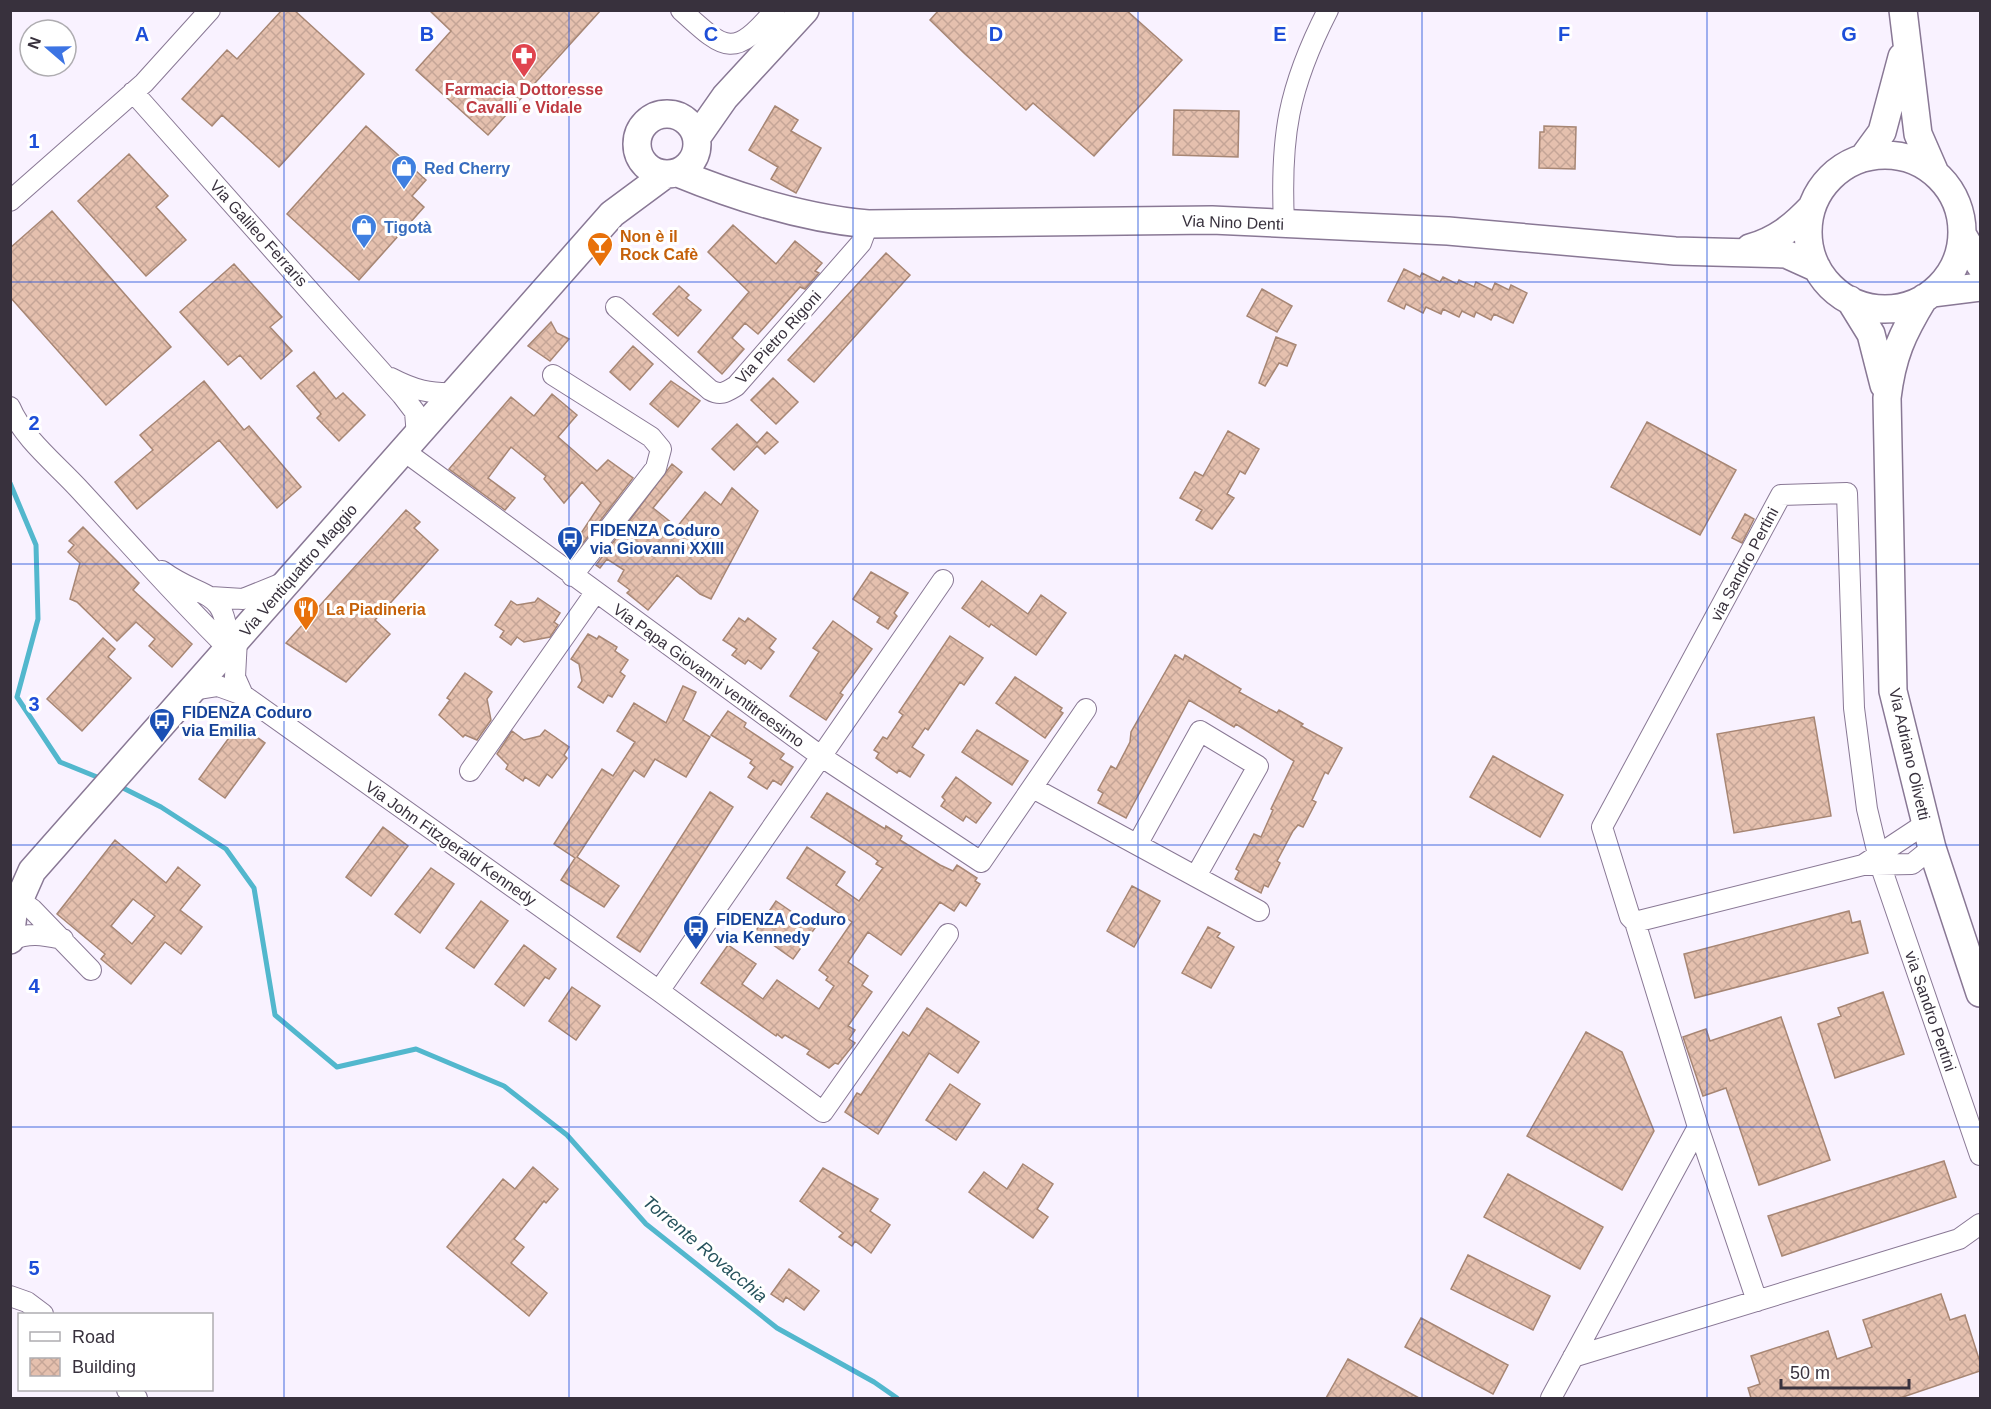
<svg xmlns="http://www.w3.org/2000/svg" width="1991" height="1409" font-family="Arial,sans-serif">
	<defs>
		<pattern id="building-cross-hatch" width="8" height="8" patternUnits="userSpaceOnUse" patternTransform="scale(1.5)"><rect width="8" height="8" fill="#e5c0ae"/><path d="M0 0l8 8M0 8l8-8" fill="none" stroke="#c5a597"/></pattern>
	</defs>
	<rect width="100%" height="100%" fill="#f9f2ff"/>
	<g fill="none" stroke-linecap="round" stroke-linejoin="round">
		<path stroke="#52b7cd" stroke-width="5" d="M10,483l26,62 2,74 -21,78 43,65 42,17
			M117,785l44,22 65,42 28,39 21,127 62,52 79,-18 88,37 63,49 79,89 131,104 97,54 23,16"/>
	</g>
	<path fill="url(#building-cross-hatch)" stroke="#a78674" stroke-width="1.5" fill-rule="evenodd" d="M282,10h12l70,64 -85,93 -57,-52 -10,11 -30,-27 45,-49 10,9z
		M429,10h172l-113,125 -72,-65 35,-39z
		M939,10h187l56,50 -88,96 -61,-53 -7,7 -61,-56 -35,-34z
		M775,106l23,14 -7,11 30,17 -25,45 -25,-14 7,-12 -29,-17z
		M1174,110l65,1 -1,46 -65,-2z
		M366,126l60,54 -14,16 12,11 -65,73 -72,-66z
		M1544,126l32,1 -1,42 -36,-1 1,-36h4z
		M129,154l39,42 -12,11 30,33 -40,36 -68,-75z
		M52,211l119,136 -65,58 -96,-108v-49z
		M733,225l43,39 19,-23 27,22 -7,8 4,2 -14,16 -5,-2 -42,47 -13,-11 -13,15 12,11 -22,25 -24,-22 51,-60 -41,-40z
		M886,253l24,22 -96,107 -26,-22z
		M234,264l48,53 -12,10 22,24 -31,28 -21,-24 -12,10 -48,-53z
		M1404,269l16,8 2,-4 18,9 3,-5 14,7 2,-4 15,7 2,-5 16,8 3,-7 14,7 2,-5 16,8 -14,30 -19,-9 -3,6 -15,-8 -2,5 -12,-6 -3,6 -16,-8 -2,5 -15,-7 -3,6 -17,-9 -2,5 -16,-8z
		M679,286l10,9 -3,3 15,12 -23,26 -25,-22z
		M1262,289l30,17 -15,26 -30,-16z
		M551,322l6,11 12,6 -19,22 -22,-15z
		M1276,337l20,8 -9,21 -8,-3 -14,23 -6,-3z
		M633,346l20,18 -23,26 -20,-18z
		M314,372l22,27 7,-6 22,22 -26,26 -22,-23 4,-4 -24,-28z
		M773,378l25,24 -22,22 -25,-24z
		M204,381l40,49 5,-4 52,61 -24,21 -58,-68 -82,69 -22,-27 38,-32 -13,-15z
		M671,381l29,20 -22,26 -28,-23z
		M552,394l25,21 -19,22 39,34 11,-11 25,18 -60,78 -5,-3 33,-50 -19,-21 -18,21 -20,-24 2,-3 -35,-29 -23,31 27,20 -10,12 -56,-41 62,-72 23,19z
		M1647,422l89,48 -36,65 -89,-48z
		M737,424l20,19 10,-11 11,10 -13,12 -8,-8 -23,24 -22,-21z
		M1228,431l31,18 -14,25 -5,-3 -13,23 7,4 -22,31 -16,-9 6,-10 -22,-12 15,-26 8,4z
		M672,464l10,8 -29,36 24,19 28,-35 16,13 11,-17 26,23 -47,88 -11,-5 -23,-19 -29,35 -21,-17 3,-3 -12,-9 6,-11 -17,-11 -7,9 -4,-3z
		M406,510l14,12 -6,6 24,22 -63,70 15,14 -44,48 -60,-39z
		M1745,514l9,5 -12,24 -10,-5z
		M83,527l56,56 -6,7 59,54 -20,23 -23,-21 6,-7 -19,-17 -19,19 -40,-39 -7,-3 10,-36 -12,-11 6,-7 -5,-4z
		M871,572l37,21 -14,20 3,3 -9,13 -11,-7 3,-5 -27,-18z
		M982,581l46,33 13,-19 25,18 -30,42 -45,-31 -2,3 -27,-19z
		M538,598l22,15 -6,9 4,3 -8,12 -26,5 -7,-5 -6,8 -11,-8 4,-6 -9,-6 16,-24 6,4 18,-3z
		M739,618l6,4 3,-4 28,21 -7,9 5,4 -13,17 -13,-9 -3,4 -13,-9 5,-6 -14,-9z
		M833,621l39,28 -32,44 3,2 -17,25 -36,-24 29,-44 -6,-4z
		M588,634l9,5 2,-3 18,11 -2,4 13,9 -8,12 5,4 -13,21 -4,-2 -5,8 -25,-16 4,-6 -3,-17 -8,-5z
		M950,636l33,22 -19,27 -4,-3 -32,48 -3,-2 -13,19 12,8 -14,22 -11,-7 -2,3 -21,-15 3,-5 -5,-3 9,-13 4,2 16,-24 -4,-3z
		M103,638l12,11 -7,8 23,21 -49,53 -35,-32z
		M1175,655l8,5 2,-5 56,34 -2,3 38,21 2,-3 24,14 -2,2 41,22 -14,26 -3,-2 -13,28 4,2 -13,25 -5,-2 -5,6 -16,30 3,2 -12,24 -4,-2 -3,8 -26,-14 4,-8 -3,-2 18,-35 7,3 12,-27 -2,-1 23,-48 -58,-37 -2,3 -45,-27 -63,118 -28,-15 5,-10 -5,-3 13,-24 5,3 14,-27 1,-10z
		M465,673l27,19 -5,7 4,21 -14,20 -12,-5 -2,2 -24,-22 11,-15 -3,-2z
		M1015,677l47,31 -2,3 3,2 -18,25 -49,-35z
		M683,686l13,6 -13,28 27,17 -24,40 -31,-18 -11,18 -10,-7 -57,87 42,29 -15,21 -43,-27 14,-22 -21,-14 48,-75 11,7 22,-34 -18,-11 17,-28 32,20z
		M728,711l18,12 -2,4 40,27 -4,5 13,8 -12,18 -8,-5 -6,9 -19,-12 7,-10 -5,-4 2,-3 -41,-25z
		M1814,717l17,99 -97,17 -17,-99z
		M239,724l26,19 -40,55 -26,-19z
		M545,730l24,17 -5,8 3,3 -15,20 -5,-4 -8,12 -14,-9 -2,4 -17,-12 2,-4 -11,-11 15,-23 12,9 16,-4z
		M977,730l51,31 -16,24 -50,-33z
		M1493,756l70,39 -23,42 -70,-40z
		M956,777l35,26 -15,20 -10,-7 -3,5 -22,-15 4,-6 -3,-3z
		M710,792l23,15 -93,145 -23,-15z
		M827,793l58,36 1,-3 16,10 -2,4 40,25 13,6 4,-6 20,13 -2,3 5,3 -14,22 -6,-4 -6,9 -14,-9 -39,53 -33,-23 -20,30 20,14 -6,9 10,7 -24,34 7,4 -6,9 6,4 -17,21 -3,-1 -6,5 -22,-14 3,-4 -25,-15 -3,3 -5,-4 -1,2 -75,-53 27,-38 28,19 -14,20 21,15 14,-19 42,29 15,-23 -8,-6 2,-3 -9,-7 33,-48 -65,-44 20,-31 38,25 -9,13 23,16 24,-33 -7,-4 2,-3 -9,-7 -58,-37z
		M383,827l25,19 -37,50 -25,-19z
		M115,840l51,43 12,-16 22,18 -20,25 22,17 -21,27 -16,-12 -34,42 -30,-25 4,-5 -48,-40zM133,899l22,17 -23,28 -21,-18z
		M431,868l23,16 -34,49 -25,-19z
		M1132,886l28,15 -26,46 -27,-16z
		M481,901l27,20 -34,47 -28,-20z
		M776,901l39,27 -22,31 -38,-27z
		M1849,911l3,12 8,-2 8,32 -173,45 -11,-44z
		M1208,927l12,6 -3,4 17,10 -23,41 -29,-15z
		M524,945l32,24 -7,10 -4,-2 -21,29 -29,-22z
		M572,987l28,19 -24,34 -27,-19z
		M1883,992l21,62 -69,24 -17,-54 23,-8 -3,-8z
		M927,1008l52,34 -21,31 -29,-20 -51,81 -33,-22 12,-19 4,2 42,-63 6,4z
		M1781,1017l49,143 -71,25 -33,-97 -23,8 -20,-59 23,-8 4,12z
		M1586,1032l36,20 32,79 -32,59 -95,-54z
		M950,1084l30,20 -24,36 -30,-20z
		M1944,1161l12,36 -174,59 -14,-40z
		M1023,1164l30,20 -16,25 11,8 -15,21 -64,-46 15,-20 23,17z
		M533,1167l25,22 -12,14 -2,-2 -30,38 10,8 -13,16 36,30 -18,23 -82,-69 56,-68 12,10z
		M823,1168l55,31 -8,12 20,14 -19,28 -16,-12 -3,5 -13,-9 4,-4 -43,-32z
		M1508,1174l95,53 -23,42 -96,-52z
		M1468,1255l82,41 -17,34 -82,-41z
		M789,1269l30,22 -15,19 -18,-13 -3,5 -12,-8z
		M1941,1294l9,26 15,-5 15,47v9l-80,27h-149l-3,-10 12,-4 -9,-28 77,-25 9,28 35,-12 -9,-27z
		M1421,1318l87,47 -15,29 -88,-47z
		M1348,1359l71,39h-93z"/>
	<g fill="none" stroke-linecap="round" stroke-linejoin="round">
		<defs>
			<path id="street" d="M681,10c44,40 52,50 94,0
				M133,92l269,303 13,17 2,24
				M10,201l134,-118 66,-73
				M1284,223c-4,-86 4,-135 44,-213
				M616,307l94,83c11,6 16,2 26,-4l125,-143 7,-19
				M553,375l98,62 10,12 -5,19 -84,108
				M391,378c23,12 39,16 64,15
				M10,407c13,31 46,57 68,81 50,54 98,109 151,161
				M404,451l418,306 159,105 105,-153
				M162,571c44,32 63,13 67,78
				M211,597l32,2 42,-17
				M237,639l-2,38 8,18
				M193,690l25,-4 25,9 416,296 164,121 125,-178
				M470,771l125,-178
				M1033,788l226,123
				M1925,824l-62,41 49,-1 20,-16
				M1138,843l62,-112 58,35 -62,110
				M19,900l13,9 59,61
				M1635,922l-5,-5 -28,-90 179,-332 66,-2 7,215 13,101 14,58 99,288
				M11,940c19,-8 32,-5 52,-1
				M659,991l284,-411
				M1698,1127l59,174
				M10,1296l17,6 16,12
				M1573,1357l386,-118 21,-15
				M127,1390l10,8
				M1551,1398l147,-271 -63,-205 228,-57"/>
			<path id="secondary" d="M1903,10l15,124 17,39
				M637 144a30 30 0 1 1 60 0a30 30 0 1 1-60 0Z
				M697,137l28,-40 80,-87
				M1808 232a77 77 0 1 1 154 0a77 77 0 1 1-154 0Z
				M1863,158l19,-26 20,-75
				M678,173c61,25 124,45 190,51l344,-4 236,11 227,20 111,3 31,14
				M1962,234l18,31
				M1750,248c27,-8 43,-21 62,-41
				M1932,293l48,-6
				M1924,298c-22,36 -32,58 -37,100l6,293 39,157 48,145
				M1850,300l21,34 13,51
				M10,940l3,-26 19,-43 580,-657 54,-40"/>
		</defs>
		<use href="#street" stroke="#897895" stroke-width="22"/>
		<use href="#secondary" stroke="#897895" stroke-width="30"/>
		<use href="#street" stroke="#fff" stroke-width="20"/>
		<use href="#secondary" stroke="#fff" stroke-width="27"/>
	</g>
	<path fill="none" stroke="#1d4ed8" stroke-width="1.5" stroke-opacity="0.55" d="M284,10v1388M569,10v1388M853,10v1388M1138,10v1388M1422,10v1388M1707,10v1388M10,282h1970M10,564h1970M10,845h1970M10,1127h1970"/>
	<defs>
		<symbol id="pharmacy-pin" viewBox="-11 -11 22 30"><path d="M0 17L-7.5 6A9.5 9.5 0 1 1 7.5 6Z" fill="#e0444e" stroke="#fff"/><path d="M-2-6h4v4h4v4h-4v4h-4v-4h-4v-4h4Z" fill="#fff"/></symbol>
		<symbol id="shop-pin" viewBox="-11 -11 22 30"><path d="M0 17L-7.5 6A9.5 9.5 0 1 1 7.5 6Z" fill="#3f7fe0" stroke="#fff"/><path d="M-5-2.5h2.3a2.7 3.5 0 0 1 5.4 0H5L5.5 6h-11ZM-1.5-2.5h3a1.5 2.3 0 0 0-3 0Z" fill="#fff"/></symbol>
		<symbol id="bar-pin" viewBox="-11 -11 22 30"><path d="M0 17L-7.5 6A9.5 9.5 0 1 1 7.5 6Z" fill="#e8710a" stroke="#fff"/><path d="M-6-5H6L.8 .8V4.5H3.5V6h-7V4.5H-.8V.8Z" fill="#fff"/></symbol>
		<symbol id="bus-pin" viewBox="-11 -11 22 30"><path d="M0 17L-7.5 6A9.5 9.5 0 1 1 7.5 6Z" fill="#1a4fb4" stroke="#fff"/><path d="M-5-6H5V4H4V6H2V4H-2V6H-4V4H-5ZM-3.5-4V0h7V-4ZM-3.5 1.2v1.5H-2V1.2ZM2 1.2v1.5H3.5V1.2Z" fill="#fff"/></symbol>
		<symbol id="restaurant-pin" viewBox="-11 -11 22 30"><path d="M0 17L-7.5 6A9.5 9.5 0 1 1 7.5 6Z" fill="#e8710a" stroke="#fff"/><path d="M-5-6h1v4h1v-4h1v4h1v-4h1v5L-1.5 .5V6h-2V.5L-5-1ZM5-6V6H3V1.5H1.5Q1.5-4 5-6Z" fill="#fff"/></symbol>
	</defs>
	<g fill-rule="evenodd">
		<use href="#pharmacy-pin" x="509" y="41" width="30" height="40"/>
		<use href="#shop-pin" x="389" y="153" width="30" height="40"/>
		<use href="#shop-pin" x="349" y="212" width="30" height="40"/>
		<use href="#bar-pin" x="585" y="230" width="30" height="40"/>
		<use href="#bus-pin" x="555" y="524" width="30" height="40"/>
		<use href="#restaurant-pin" x="291" y="594" width="30" height="40"/>
		<use href="#bus-pin" x="147" y="706" width="30" height="40"/>
		<use href="#bus-pin" x="681" y="913" width="30" height="40"/>
	</g>
	<g text-anchor="middle" stroke-width="6" stroke-linejoin="round" paint-order="stroke">
		<g font-size="16" font-weight="bold" fill="#be3a42" stroke="#fff">
			<text x="524" y="95">Farmacia Dottoresse<tspan x="524" dy="18">Cavalli e Vidale</tspan></text>
		</g>
		<g font-size="16" font-weight="bold" fill="#366cbe" stroke="#fff" text-anchor="start">
			<text x="424" y="174">Red Cherry</text>
			<text x="384" y="233">Tigotà</text>
		</g>
		<g font-size="16" fill="#38313d" stroke="#fff">
			<text transform="translate(1233 222) rotate(2)" y="6">Via Nino Denti</text>
			<text transform="translate(259 233) rotate(48)" y="6">Via Galileo Ferraris</text>
			<text transform="translate(778 337) rotate(-48)" y="6">Via Pietro Rigoni</text>
			<text transform="translate(1744 564) rotate(-62)" y="6">via Sandro Pertini</text>
			<text transform="translate(298 570) rotate(-49)" y="6">Via Ventiquattro Maggio</text>
			<text transform="translate(709 675) rotate(36)" y="6">Via Papa Giovanni ventitreesimo</text>
			<text transform="translate(1910 754) rotate(77)" y="6">Via Adriano Olivetti</text>
			<text transform="translate(451 843) rotate(35)" y="6">Via John Fitzgerald Kennedy</text>
			<text transform="translate(1931 1011) rotate(71)" y="6">via Sandro Pertini</text>
		</g>
		<g font-size="16" font-weight="bold" fill="#c56008" stroke="#fff" text-anchor="start">
			<text x="620" y="242">Non è il<tspan x="620" dy="18">Rock Cafè</tspan></text>
			<text x="326" y="615">La Piadineria</text>
		</g>
		<g font-size="16" font-weight="bold" fill="#164399" stroke="#fff" text-anchor="start">
			<text x="590" y="536">FIDENZA Coduro<tspan x="590" dy="18">via Giovanni XXIII</tspan></text>
			<text x="182" y="718">FIDENZA Coduro<tspan x="182" dy="18">via Emilia</tspan></text>
			<text x="716" y="925">FIDENZA Coduro<tspan x="716" dy="18">via Kennedy</tspan></text>
		</g>
		<g font-size="18" font-style="italic" fill="#26525c" stroke="#fff">
			<text transform="translate(705 1249) rotate(40)" y="6">Torrente Rovacchia</text>
		</g>
	</g>
	<g font-size="20" text-anchor="middle" font-weight="bold" fill="#1d4ed8" stroke="#fff" stroke-width="6" stroke-linejoin="round" paint-order="stroke">
		<text x="142" y="41">A</text>
		<text x="427" y="41">B</text>
		<text x="711" y="41">C</text>
		<text x="996" y="41">D</text>
		<text x="1280" y="41">E</text>
		<text x="1564" y="41">F</text>
		<text x="1849" y="41">G</text>
		<text x="34" y="148">1</text>
		<text x="34" y="430">2</text>
		<text x="34" y="711">3</text>
		<text x="34" y="993">4</text>
		<text x="34" y="1275">5</text>
	</g>
	<rect width="1991" height="1409" fill="none" stroke="#38313d" stroke-width="24"/>
	<rect x="18" y="1313" width="195" height="78" fill="#ffffff" stroke="#afadb1" stroke-width="1.5"/>
	<rect x="30" y="1332" width="30" height="9" fill="#ffffff" stroke="#afadb1" stroke-width="1.5"/>
	<text x="72" y="1343" font-size="18" fill="#38313d">Road</text>
	<rect x="30" y="1358" width="30" height="18" fill="url(#building-cross-hatch)" stroke="#afadb1" stroke-width="1.5"/>
	<text x="72" y="1373" font-size="18" fill="#38313d">Building</text>
	<g transform="translate(48 48) rotate(290)"><circle r="28" fill="#ffffff" stroke="#afadb1" stroke-width="1.5"/>
	<path d="M0-4.5L10 22L0 15L-10 22Z" fill="#3c74e4"/>
	<text y="-9" font-size="16" font-weight="bold" text-anchor="middle" fill="#38313d">N</text>
	</g>
	<path d="M1781 1379v9h128v-9" fill="none" stroke="#38313d" stroke-width="3"/>
	<text x="1790" y="1379" font-size="18" fill="#38313d" stroke="#ffffff" stroke-width="4.5" paint-order="stroke">50 m</text>
</svg>
